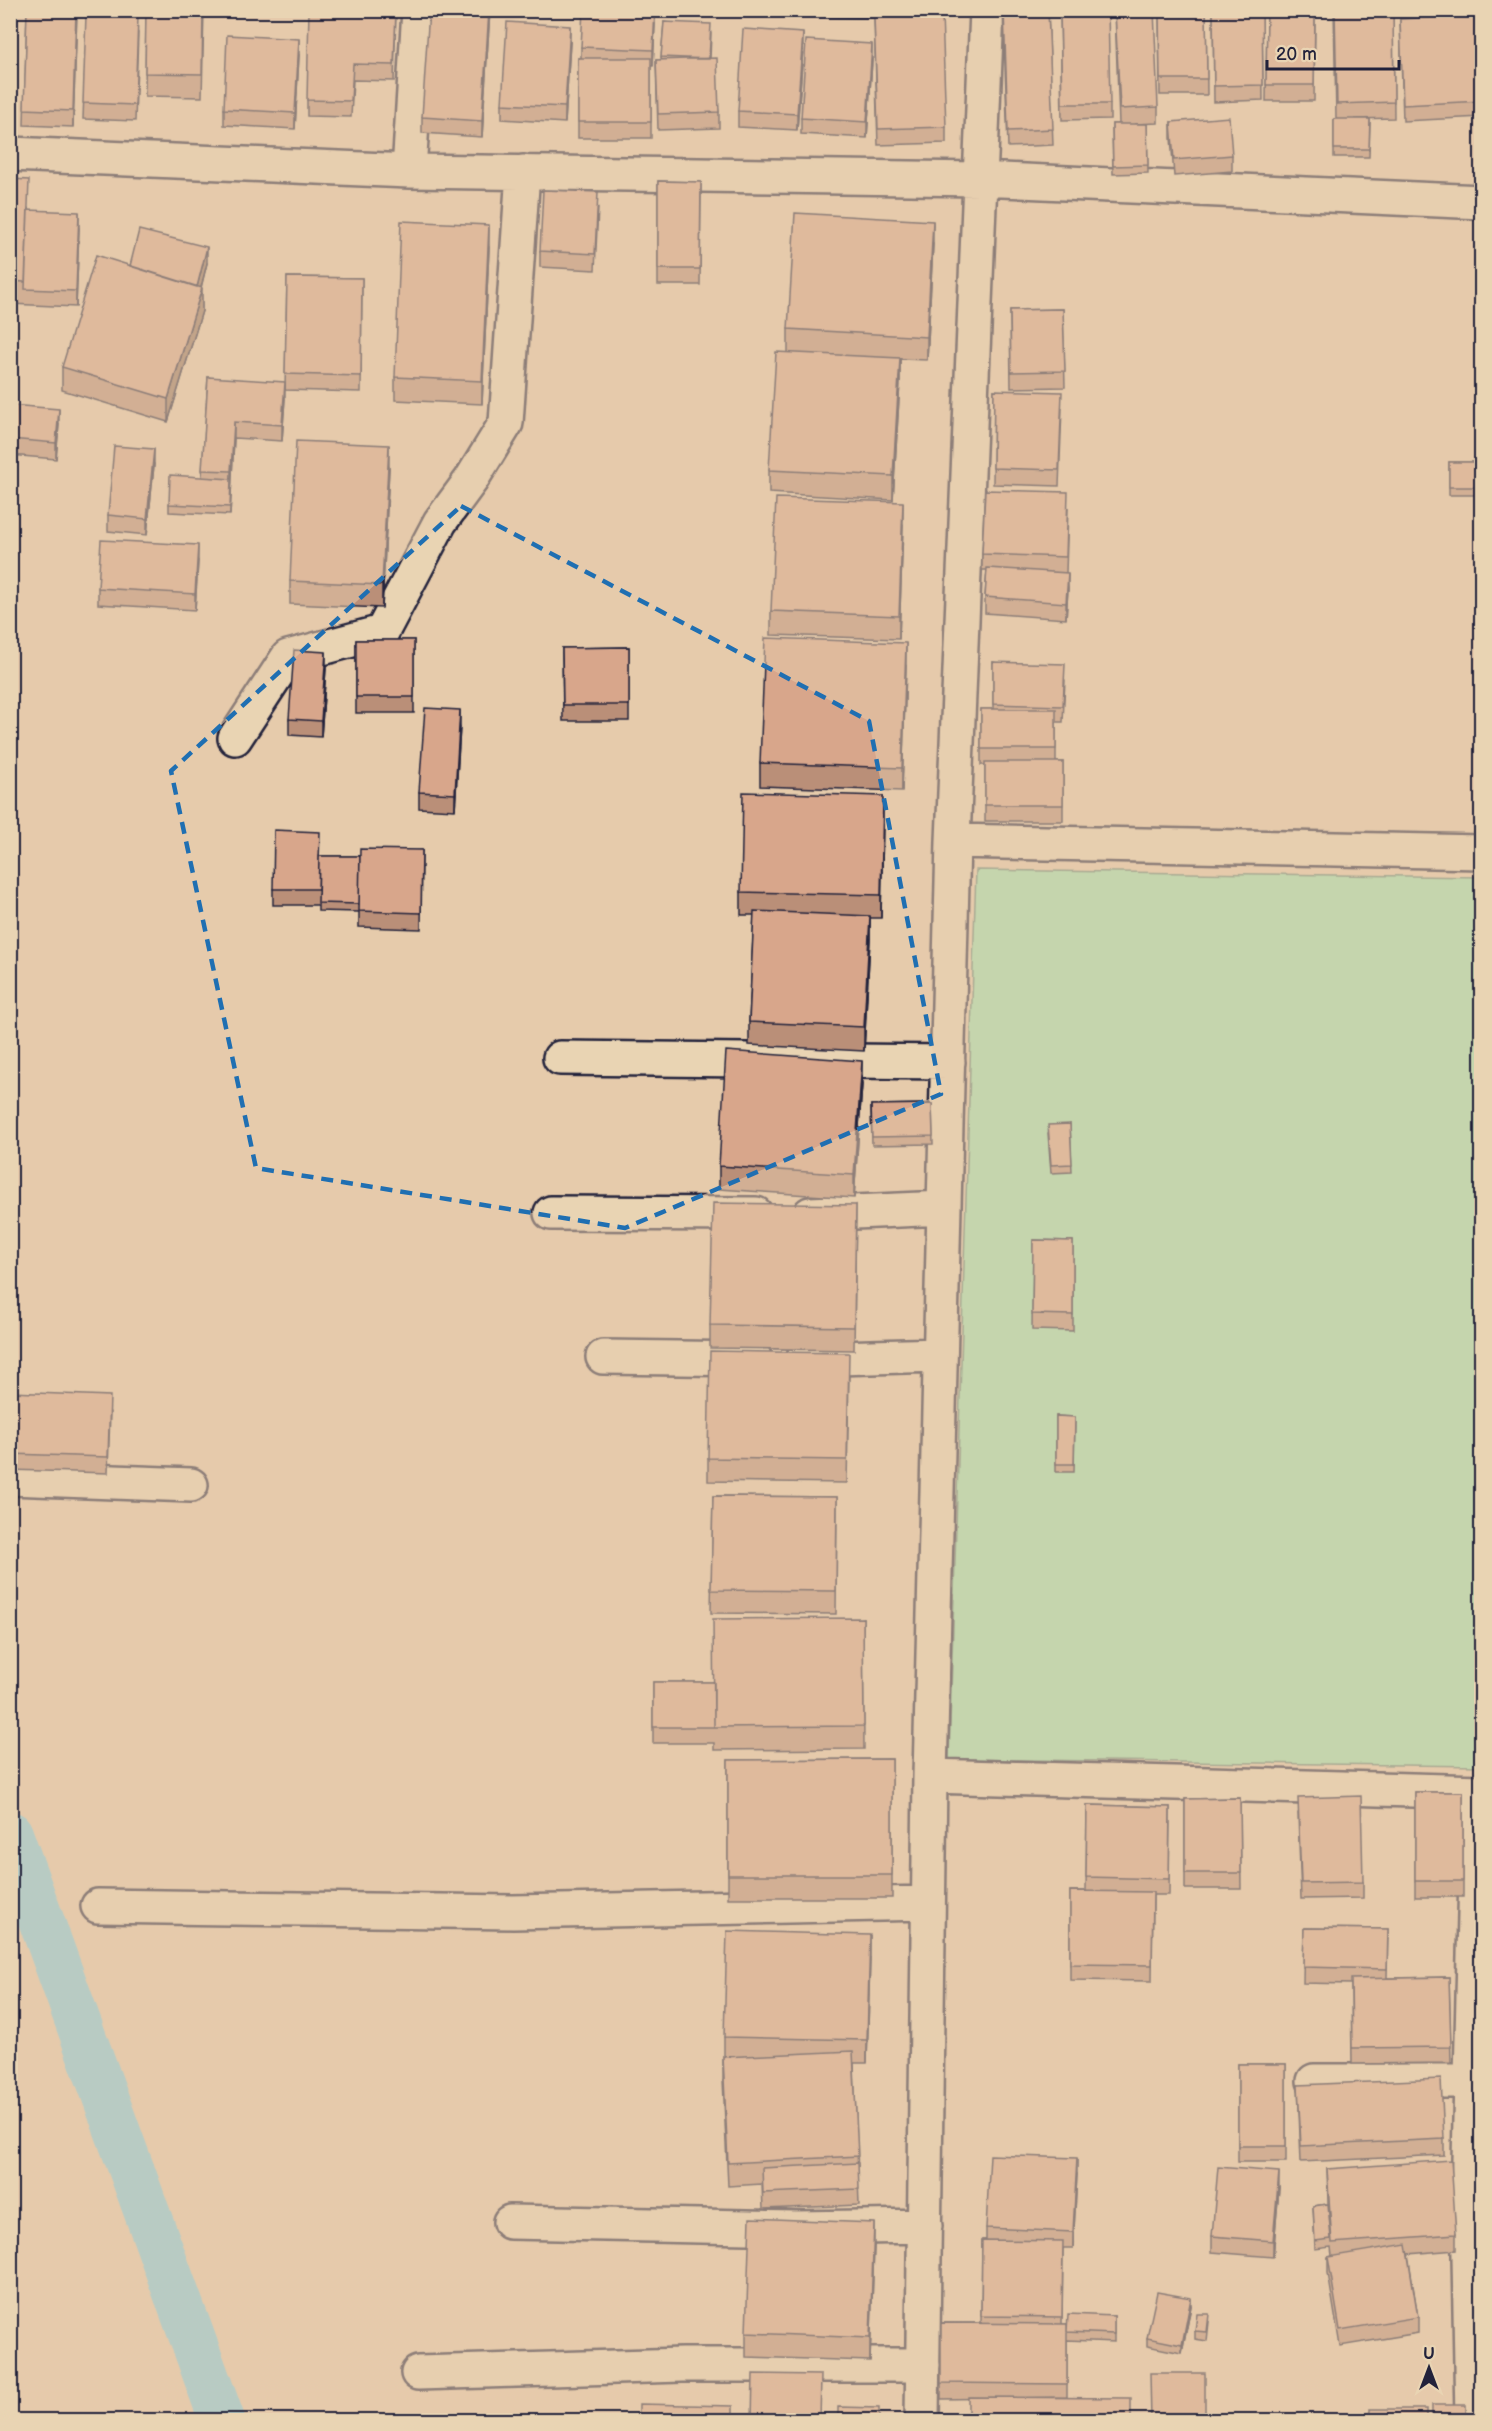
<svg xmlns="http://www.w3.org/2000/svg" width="1492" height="2431" font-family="'Balsamiq Sans',sans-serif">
	<rect width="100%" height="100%" fill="#e6cbab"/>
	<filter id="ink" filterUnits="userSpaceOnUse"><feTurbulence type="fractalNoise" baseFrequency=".0167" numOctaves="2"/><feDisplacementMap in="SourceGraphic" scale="12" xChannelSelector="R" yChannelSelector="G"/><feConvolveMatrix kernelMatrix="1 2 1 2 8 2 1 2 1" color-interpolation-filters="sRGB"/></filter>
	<g filter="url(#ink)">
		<path fill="#9ee3af" stroke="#608275" stroke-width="1.5" d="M976,870l505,7v889l-532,-7z"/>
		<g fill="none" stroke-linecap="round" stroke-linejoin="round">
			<path stroke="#81cde1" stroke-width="46" d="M10,1834l212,586"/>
			<defs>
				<path id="minor" d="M10,154l399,17 570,8 503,23
					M409,171l10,-161
					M235,738l53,-81 94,-25 58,-110 31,-42 35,-57 17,-251
					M953,841l529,11
					M560,1058l388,4
					M551,1213l205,1
					M810,1214l134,-6
					M603,1357l152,2
					M803,1359l137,-4
					M10,1478l181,7
					M930,1776l552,16
					M98,1906l415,6 415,-9
					M1314,2081h158
					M510,2222l286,6 129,-2
					M418,2373l264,-8h241
					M922,2420l8,-644 23,-935 34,-831
					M1472,2420l-4,-219 10,-409"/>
			</defs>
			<use href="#minor" stroke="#22223b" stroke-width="38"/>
			<use href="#minor" stroke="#e9d4b3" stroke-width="33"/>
		</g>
		<path fill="#ba8f78" stroke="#22223b" stroke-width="1.5" d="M10,10h7v18h-1l-3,91h-3z
			M27,10h50l-4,117 -49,-2z
			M87,10h44v6l7,17 -3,88 -52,-2z
			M146,10h58l-2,87 -57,-1z
			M396,10l-2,71 -41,-1 -2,37 -44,-1v-16z
			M490,10l-8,127 -60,-4v-16z
			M664,10h40v7l-40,-2z
			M709,10h213v5l24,112v16l-68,2 -4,-127 -165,-3z
			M1003,10h45l5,135 -45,2z
			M1060,10l50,94v15l-48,1z
			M1115,10l43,97v16l-24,1h13l1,49 -35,1 -1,-50h7z
			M1159,10h47l1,85h-47z
			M1213,10h49l1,90 -49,2z
			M1334,10h59l1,108 -40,1h16l-1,38h-35v-38h2z
			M1267,12l48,1 -1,88h-48z
			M1482,15v102l-79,4 -3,-102z
			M664,22l47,11 -1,26 9,53v16l-61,2 -2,-70h5z
			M655,24l-2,42h-2v72h-73v-80h3v-11z
			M570,42l-5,81 -63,-4v-15z
			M803,49l-6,81 -59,-3v-16z
			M299,55l-4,74 -71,-4v-16z
			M872,60l-5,78 -66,-4v-16z
			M1171,122l61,33v16l-58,5 -3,-38z
			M10,179l19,31 50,18 -3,79 -66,-3z
			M658,181l43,1 -1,103h-42z
			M598,208l-3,62 -55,-3v-16z
			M933,244l-6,116 -27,-1v22l-7,119 -124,-7v-23l19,-118v-23z
			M489,248l-7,156 -87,-4v-23z
			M207,263l-6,25 1,23 -34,111 -106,-32v-23l68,-101z
			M287,277l75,1 -1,114 -76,-2z
			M1063,309l2,78 -54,1 -1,-78z
			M208,377l77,21 -3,43 -48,-3 -4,77 -61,-3v-8l33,-27z
			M994,390l68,18 -3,78 -66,-2z
			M10,405l49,19 -3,35 -46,-4z
			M1449,462h33v33h-33z
			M154,465l-7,70 -39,-4v-16z
			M389,468l-7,140 -92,-4v-23z
			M1068,508l-2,65 2,16 -2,30 -81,-6v-16l2,-27h-5v-16z
			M903,525l-4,114 -128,-4v-24z
			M198,561l-3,49 -97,-6v-16z
			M356,640h58v73h-58z
			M629,647v74h-66l-1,-73z
			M993,662l72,18 -2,42h-7v40h7v59h-78v-56h-4v-56h12z
			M906,666l-4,125 -142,-5v-23z
			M326,668l-5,69 -32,-2v-16z
			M460,726l-5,84 -36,-2v-16z
			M883,819l-2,99h-11v21l-6,112 -115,-6v-23l5,-107h-13v-23z
			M422,850l-1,79 -62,-2v-15l-41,-1v-6h-45v-16l47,-33h40z
			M862,1084l-8,114 -135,-9v-23z
			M932,1104l1,40 -61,1 -1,-40z
			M1070,1124l2,48 -21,1 -3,-40z
			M856,1205l-2,145 -144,-2v-23z
			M1033,1240l40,1v90l-41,-1z
			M849,1376l-2,107 -139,-2v-23z
			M10,1392l100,20 -2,61 -98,-3z
			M1056,1416l19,1 -1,55h-18z
			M713,1496l124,1 -1,117 -125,-1z
			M863,1618l1,131 -150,1v-7h-61v-61h61z
			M892,1759v139h-164v-138z
			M1415,1792h48v105h-48z
			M1240,1798l1,91h-56v-90z
			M1087,1805l83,2 -1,88h-16l-1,86 -82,-1v-89h16z
			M1298,1814l65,68v16l-62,1z
			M1304,1928l84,1 -1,49 62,-1 2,86 -99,1 -1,-80 -48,-1z
			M870,1958l-3,105h-13l5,142 -96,4 -1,-25 -34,2 -5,-106v-23h1v-20z
			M1238,2064h48v98h-48z
			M1298,2085l146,54v16l-143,7z
			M1327,2169l129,65v16l-48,4 10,63v16l-78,13 -12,-73v-16l4,-1 -1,-9 -16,2 -2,-43 15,-2z
			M1077,2174l-4,74h-10l-1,76h5l47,-8v26l-47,-2v57l-126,2v-76h40l1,-83h4v-12z
			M1279,2188l-6,69 -61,-5v-16z
			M874,2246l-4,115 -124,-4v-24z
			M1191,2306l-9,47 -35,-7v-8z
			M1209,2322l-2,19 -12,-2v-8z"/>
		<path fill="#977461" stroke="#22223b" stroke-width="1.5" d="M76,10h1l-4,117v-16z
			M489,10h1l-8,127v-16z
			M655,10v14l-2,42v-16z
			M570,26v16l-5,81v-16z
			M803,33v16l-6,81v-16z
			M299,39v16l-4,74v-16z
			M872,44v16l-5,78v-16z
			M79,212v16l-3,79v-16z
			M933,221v23l-6,116v-23z
			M489,225v23l-7,156v-23z
			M207,247v16l-10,40v-16z
			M202,288v23l-34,111v-23z
			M900,358v23l-7,119v-24z
			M285,382v16l-3,43v-16z
			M59,409v15l-3,35v-16z
			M234,422v16l-4,77 1,-44z
			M389,445v23l-7,140v-23z
			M154,449v16l-7,70v-16z
			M903,502v23l-4,114v-23z
			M198,545v16l-3,49v-16z
			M1068,573v16l-2,30v-16z
			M906,643v23l-4,125v-23z
			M326,652v16l-5,69v-16z
			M460,710v16l-5,84v-16z
			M883,796v23l-2,99v-23z
			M870,916v23l-6,112v-24z
			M862,1061v23l-8,114v-23z
			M870,1935v23l-3,105v-23z
			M1077,2158v16l-4,74v-16z
			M1279,2172v16l-6,69v-16z
			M874,2223v23l-4,115v-23z
			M1191,2298v8l-9,47v-8z"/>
		<path fill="#d8a68b" stroke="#22223b" stroke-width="1.5" d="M27,10h49l-3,101 -49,-2z
			M146,10h57l-1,64 -57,-1z
			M309,10h87l-2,55 -41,-1 -2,37 -44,-1z
			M429,10h60l-7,111 -60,-4z
			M583,10h72l-2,40 -72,-3z
			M1004,10h44l5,119 -45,2z
			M1060,10h48l2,94h-48z
			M1115,10h39l4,97 -38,2z
			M1159,10h47l1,69h-47z
			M1213,10h49l1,75 -49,1z
			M1335,10h58l1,92 -57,2z
			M1267,12l48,1 -1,72h-48z
			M942,14l4,113 -68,2 -4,-112z
			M86,15l52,2 -3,88 -52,-2z
			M1482,15v86l-79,4 -3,-86z
			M10,20h6l-3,83h-3z
			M507,22l63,4 -5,81 -63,-3z
			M664,22l47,2 -2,35 -48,-2z
			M743,29l60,4 -6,81 -59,-3z
			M227,35l72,4 -4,74 -71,-4z
			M806,40l66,4 -5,78 -66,-4z
			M578,58h73v64h-73z
			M717,58l2,54 -61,2 -2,-54z
			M1229,117l3,38 -58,5 -3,-38z
			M1334,119h36l-1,30h-35z
			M1112,124h35l1,41 -35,1z
			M10,179l19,1 -4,102 -15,-1z
			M658,181l43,1 -1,87h-42z
			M543,190l55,2 -3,62 -55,-3z
			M28,210l51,2 -3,79 -51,-2z
			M795,213l138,8 -6,116 -139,-8z
			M401,221l88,4 -7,156 -87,-4z
			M139,230l68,17 -10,40 -67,-21z
			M96,255l106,33 -34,111 -106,-32z
			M287,277l75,1 -1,98 -76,-2z
			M1063,309l2,62 -54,1 -1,-62z
			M776,352l124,6 -7,118 -124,-6z
			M208,377l77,5 -3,43 -48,-3 -3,49 -29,-1z
			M994,390l68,2 -3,78 -66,-2z
			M10,405l49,4 -3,34 -46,-4z
			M296,441l93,4 -7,140 -92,-4z
			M114,446l40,3 -7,70 -39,-4z
			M1449,462h33v25h-33z
			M170,475l61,4 -1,28 -61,-3z
			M985,490l83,2 -2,65 -84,-3z
			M776,498l127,4 -4,114 -128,-5z
			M101,540l97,5 -3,49 -97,-6z
			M987,568l81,5 -2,30 -81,-6z
			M765,638l141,5 -4,125 -142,-5z
			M356,640h58v57h-58z
			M629,647v58h-66l-1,-57z
			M294,650l32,2 -5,69 -32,-2z
			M993,662l72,2 -2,42 -70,-2z
			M425,708l35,2 -5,84 -36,-2z
			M981,709h75v40h-75z
			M985,762h78v43h-78z
			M743,792l140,4 -2,99 -140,-3z
			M274,830l46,2 -2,57h-45z
			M360,849l62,1 -1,63 -62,-2z
			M319,856h41l-1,48 -41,-1z
			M754,911l116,5 -6,111 -115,-5z
			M726,1051l136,10 -8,114 -135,-9z
			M932,1104l1,32 -61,1 -1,-32z
			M1070,1124l2,40 -21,1 -3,-40z
			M713,1203l143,2 -2,122 -144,-2z
			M1033,1240l40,1v74l-41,-1z
			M710,1351l139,2 -2,107 -139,-2z
			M10,1392l100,4 -2,61 -98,-3z
			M1056,1416l19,1 -1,47h-18z
			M713,1496l124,1 -1,94 -125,-1z
			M863,1618l1,108 -150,1 -1,-108z
			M653,1682h61v45h-61z
			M892,1759v116h-164v-115z
			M1415,1792h48v89h-48z
			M1361,1796l2,86 -62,1 -3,-85z
			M1240,1798l1,75h-56v-74z
			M1087,1805l83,2 -1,72 -83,-2z
			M1070,1891l83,1 -1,73 -82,-1z
			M1304,1928l84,1 -1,40 -84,-2z
			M727,1931l143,4 -3,105 -143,-3z
			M1449,1977l2,70 -99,1 -1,-69z
			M853,2051l5,105 -130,7 -5,-106z
			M1238,2064h48v82h-48z
			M1441,2079l3,60 -143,7 -3,-61z
			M990,2155l87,3 -4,74 -87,-4z
			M1451,2160l5,74 -124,9 -5,-74z
			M858,2163l1,26 -96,4 -1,-25z
			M1218,2167l61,5 -6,69 -61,-5z
			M1328,2204l3,35 -16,2 -2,-35z
			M750,2218l124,5 -4,115 -124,-5z
			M982,2240l81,1 -1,76 -81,-1z
			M1406,2244l12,73 -78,13 -12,-73z
			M1157,2292l34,6 -9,47 -35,-7z
			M1068,2314l46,2v18l-47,-2z
			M1197,2314h12l-2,18 -12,-1z
			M941,2323l126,1v60l-126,-1z
			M1150,2373h55v48h-54z
			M753,2374l68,1 -1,46h-68z
			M968,2397l163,1v23h-163z
			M639,2404l94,2v15h-94z
			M1432,2405h34v16h-34z
			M838,2407l41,1v13h-41z
			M1370,2409h57v12h-57z"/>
	</g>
	<path d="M0 0H1492V2431H0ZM461,506l408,215 72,373 -316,134 -369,-60 -85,-397z" fill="#e6cbab" fill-opacity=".55" fill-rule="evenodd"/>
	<path fill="none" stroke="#1f6fb2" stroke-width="4.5" stroke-dasharray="12 8" stroke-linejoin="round" d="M461,506l408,215 72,373 -316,134 -369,-60 -85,-397z"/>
	<rect width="1492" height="2431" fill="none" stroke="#e9d4b3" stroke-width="36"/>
	<rect x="18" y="18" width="1456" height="2395" fill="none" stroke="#22223b" stroke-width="2" filter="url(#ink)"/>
	<g transform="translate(1429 2368)" stroke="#e9d4b3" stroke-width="4.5" paint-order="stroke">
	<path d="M0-4.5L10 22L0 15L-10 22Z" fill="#22223b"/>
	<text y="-9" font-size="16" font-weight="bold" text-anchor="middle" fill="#22223b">U</text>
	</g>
	<path d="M1267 60v9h132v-9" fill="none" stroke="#22223b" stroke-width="3"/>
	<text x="1276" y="60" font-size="18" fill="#22223b" stroke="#e9d4b3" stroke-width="4.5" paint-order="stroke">20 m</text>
</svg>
